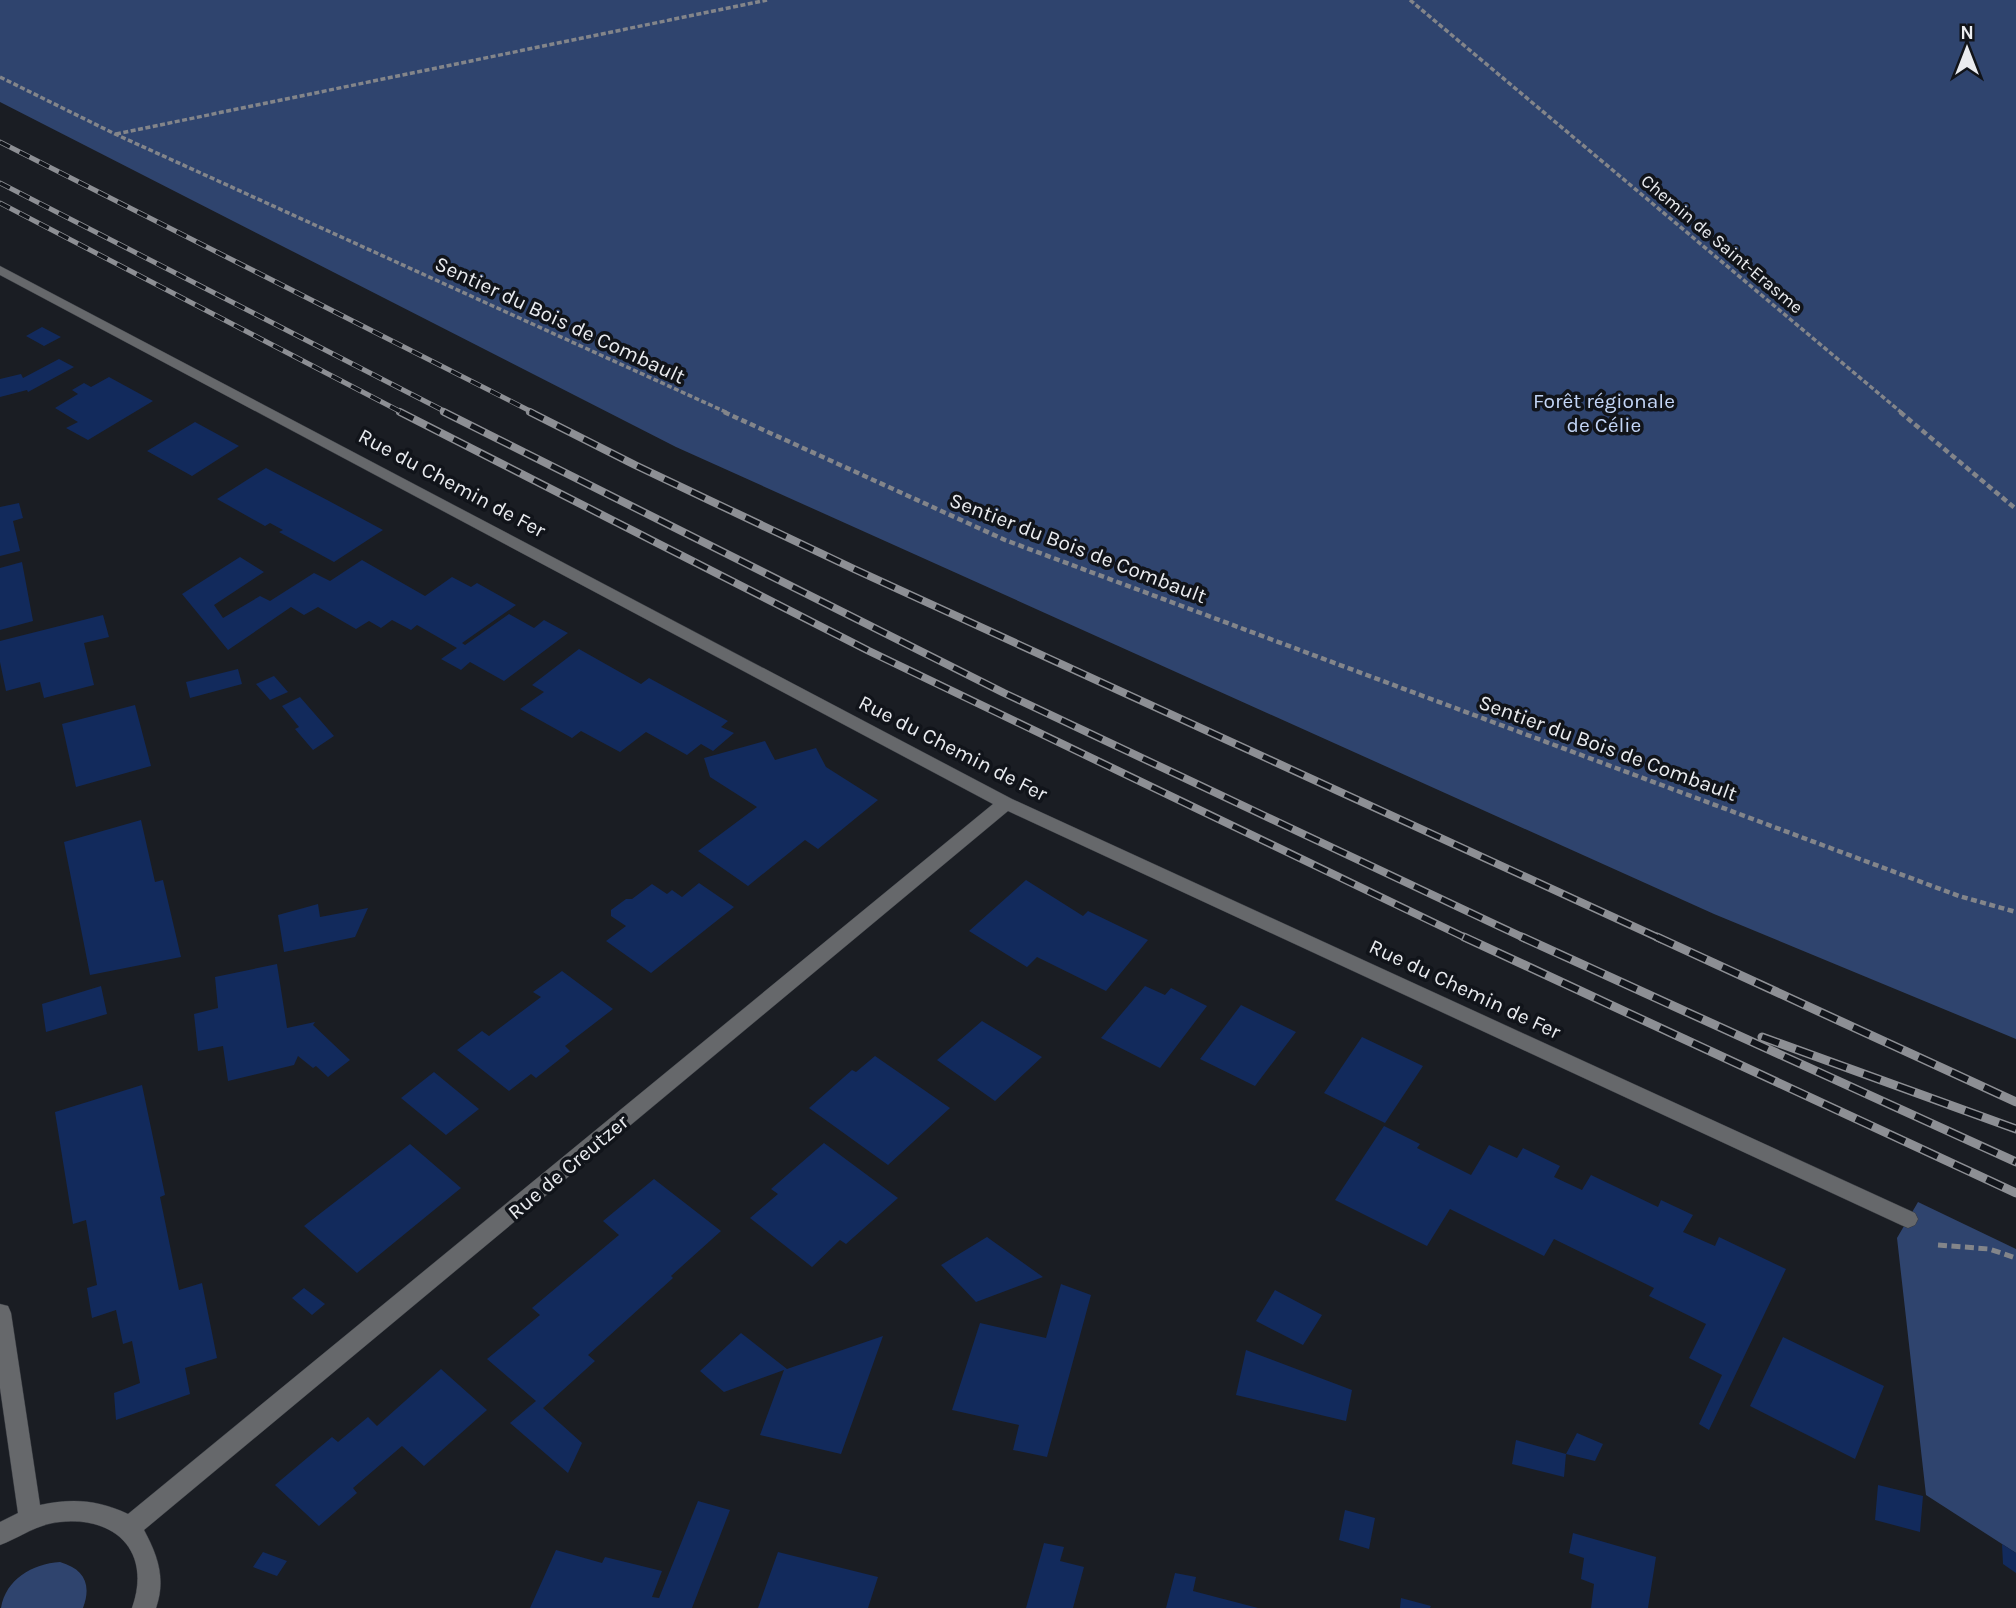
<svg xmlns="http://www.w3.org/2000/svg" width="2016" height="1608" font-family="Karla,sans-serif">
	<rect width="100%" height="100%" fill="#1a1d23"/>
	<path fill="#2f446e" d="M0,0h2016v1039l-302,-125 -1038,-467 -676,-345z
		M1918,1202l98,47v304l-90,-58 -29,-257z
		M60,1562c24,7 32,22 23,46h-82c5,-29 31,-44 59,-46z"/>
	<path fill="#122a5c" d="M42,327l19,10 -17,9 -18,-10z
		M59,359l15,8 -46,25 -1,-2 -27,7v-18l21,-5 2,4z
		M109,377l44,24 -65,39 -22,-12 12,-6 -23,-14 23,-14 -6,-4 12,-7 7,4z
		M195,422l44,24 -47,30 -45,-25z
		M266,468l63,33 54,29 -49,32 -55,-30 4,-2 -13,-7 -5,3 -48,-27z
		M19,503l4,15 -10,3 7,30 -20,5v-49z
		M240,557l24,15 -50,33 9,13 37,-22 10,5 44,-28 16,8 32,-21 63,36 27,-19 19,10 6,-4 39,22 -54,38 3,2 44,-31 25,14 10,-8 24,13 -64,48 -34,-19 -9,8 -20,-11 16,-11 -40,-23 -6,5 -19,-10 -11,8 -12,-7 -13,8 -38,-22 -14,8 -13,-8 -63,43 -46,-56z
		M22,562l11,59 -33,9v-62z
		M103,615l6,22 -25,6 10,42 -50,13 -4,-16 -34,9 -6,-29v-21z
		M579,649l62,35 8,-6 79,43 -7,6 13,6 -21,18 -12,-7 -14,11 -41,-23 -26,20 -39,-21 -9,7 -52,-29 24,-17 -12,-7z
		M238,669l4,15 -52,14 -4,-16z
		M274,676l14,16 -18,8 -14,-16z
		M300,697l34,39 -21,14 -18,-21 4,-2 -17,-21z
		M135,705l16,61 -75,21 -14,-63z
		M765,741l10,19 41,-12 10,19 52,33 -60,49 -13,-9 -57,46 -50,-35 59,-44 -47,-30 -6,-19z
		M141,820l14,62 8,-2 18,77 -91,18 -26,-133z
		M1026,880l57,36 5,-5 60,29 -42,51 -69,-34 -10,10 -58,-36z
		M699,883l35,24 -83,66 -45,-32 20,-15 -15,-10v-6l15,-11h6l20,-15 15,10 5,-4 10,7z
		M318,904l2,13 48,-9 -13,29 -71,15 -6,-37z
		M277,964l10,64 28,-6 -2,3 37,35 -22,17 -12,-11 -3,2 -15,-12 -4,9 -66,16 -5,-35 -25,5 -4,-37 24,-6 -3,-31z
		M562,971l51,38 -48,37 5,5 -34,27 -5,-4 -22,17 -52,-41 25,-19 7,5 52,-39 -8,-5z
		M101,986l6,28 -61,18 -4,-28z
		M1145,986l20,9 6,-7 36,18 -47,62 -59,-30z
		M1241,1005l55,27 -41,54 -55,-27z
		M982,1021l60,36 -47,44 -58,-41z
		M1362,1037l61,29 -38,57 -61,-30z
		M875,1056l75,52 -62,57 -79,-57 43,-38 4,2z
		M434,1072l45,37 -33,26 -45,-37z
		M142,1085l23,110 -5,2 19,93 23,-7 15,75 -32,10 5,26 -74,26 -2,-27 26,-10 -8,-42 -9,3 -7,-34 -24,8 -5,-30 10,-3 -11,-65 -13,4 -18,-112z
		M1384,1126l36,18 -3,4 54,27 18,-30 28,13 6,-10 37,18 -6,11 28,13 9,-15 67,32 3,-7 32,15 -10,17 32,14 4,-9 67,32 -77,161 -10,-6 23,-49 -33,-17 17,-34 -57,-28 5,-8 -100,-49 -10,17 -94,-47 -23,37 -92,-46z
		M824,1143l74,55 -52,46 -6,-4 -28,27 -62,-49 28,-24 -7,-5z
		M410,1144l51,44 -104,85 -53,-47z
		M654,1179l67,52 -50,45 2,2 -85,77 7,6 -52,47 39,35 -14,30 -58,-50 26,-22 -49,-42 53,-44 -8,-7 87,-73 -16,-14z
		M987,1237l56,40 -67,25 -35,-37z
		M1061,1284l30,11 -44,162 -34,-7 6,-25 -67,-15 28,-87 66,15z
		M304,1288l21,16 -13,11 -20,-17z
		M1275,1290l47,25 -19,30 -47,-24z
		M741,1333l46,36 96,-33 -42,118 -81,-19 24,-65 -60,22 -24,-21z
		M1783,1337l101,49 -29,73 -105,-53z
		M1246,1350l106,40 -6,31 -110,-26z
		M441,1369l46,41 -63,56 -22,-20 -49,42 4,5 -38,33 -44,-41 57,-48 6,5 30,-25 9,9z
		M1577,1433l26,11 -8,17 -29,-7 -2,23 -52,-13 4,-24 50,14z
		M1878,1485l45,11 -3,36 -45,-12z
		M698,1501l32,9 -38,98h-162l26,-58 46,13 3,-6 57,14 -10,26 7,1z
		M1345,1510l30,8 -6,31 -30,-9z
		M1573,1533l83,24 -8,51h-57l3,-24 -13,-5 3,-21 -15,-5z
		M1044,1543l20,4 -4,14 24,6 -11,41h-47z
		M2002,1544l14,9v20l-13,-9z
		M263,1552l24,9 -10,15 -24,-9z
		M778,1552l100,25 -10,31h-110z
		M1175,1573l21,4 -3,14 65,17h-92z
		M1401,1598l30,8 -1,2h-30z"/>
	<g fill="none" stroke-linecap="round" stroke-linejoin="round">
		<defs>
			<path id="minor" d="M0,266l1012,533 903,414 3,6 -3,6 -7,3 -7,-3 -893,-414 -864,719c14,26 22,49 12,78h-24c20,-56 -16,-92 -72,-86 -23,2 -39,15 -60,23v-23l18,-9 -18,-125v-84l8,2 3,7 29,192c33,-7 58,-5 88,9l865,-710 -993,-529z"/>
		</defs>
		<use href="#minor" stroke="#373a40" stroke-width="1"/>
		<path stroke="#83858a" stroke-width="3.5" stroke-dasharray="5 2.5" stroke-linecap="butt" d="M1410,0l492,413
			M0,77l115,57 613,279
			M116,134l651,-134"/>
		<path stroke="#83858a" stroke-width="4.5" stroke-dasharray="6 3.5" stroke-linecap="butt" d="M724,412l281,128 954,356 57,16
			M1900,412l116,97"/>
		<path stroke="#83858a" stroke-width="5" stroke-dasharray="9 4.5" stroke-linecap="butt" d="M1938,1245l51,4 27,9"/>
		<use href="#minor" fill="#66686b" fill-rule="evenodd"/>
		<defs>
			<path id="rail-far2" d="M0,142l534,271
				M0,183l448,230
				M0,203l403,210"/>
			<path id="rail-far1" d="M400,412l469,239 599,288
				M444,412l560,281 522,246
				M530,412l105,53 219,104 807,370"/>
			<path id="rail" d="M1464,937l552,256
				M1522,937l494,225
				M1657,937l359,165
				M1762,1037l254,92"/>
		</defs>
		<use href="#rail-far2" stroke="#8d8f94" stroke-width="5"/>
		<use href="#rail-far1" stroke="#8d8f94" stroke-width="8"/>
		<use href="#rail" stroke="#8d8f94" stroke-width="9"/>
		<use href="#rail-far2" stroke="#11141a" stroke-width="3.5" stroke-dasharray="11" stroke-linecap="butt"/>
		<use href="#rail-far1" stroke="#11141a" stroke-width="5" stroke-dasharray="15" stroke-linecap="butt"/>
		<use href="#rail" stroke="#11141a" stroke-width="6" stroke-dasharray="18" stroke-linecap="butt"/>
	</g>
	<g text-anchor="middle" stroke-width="7" stroke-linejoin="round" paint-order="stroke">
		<g font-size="18" fill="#eaecf0" stroke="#11141a">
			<text transform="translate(1722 244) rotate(40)" y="6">Chemin de Saint-Erasme</text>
		</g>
		<g font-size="21" fill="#eaecf0" stroke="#11141a">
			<text transform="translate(560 320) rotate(25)" y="7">Sentier du Bois de Combault</text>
			<text transform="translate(452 483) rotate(28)" y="7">Rue du Chemin de Fer</text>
			<text transform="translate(1078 548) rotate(21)" y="7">Sentier du Bois de Combault</text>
			<text transform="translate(953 748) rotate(27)" y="7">Rue du Chemin de Fer</text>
			<text transform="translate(1608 748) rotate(20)" y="7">Sentier du Bois de Combault</text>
			<text transform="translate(1465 989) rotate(25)" y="7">Rue du Chemin de Fer</text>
			<text transform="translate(568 1167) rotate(-40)" y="7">Rue de Creutzer</text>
		</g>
		<g font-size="21" fill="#c4d6f7" stroke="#11141a">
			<text x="1604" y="408">Forêt régionale<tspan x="1604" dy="24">de Célie</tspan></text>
		</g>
	</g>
	<g transform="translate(1967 49)" stroke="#11141a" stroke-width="5" paint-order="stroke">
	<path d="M0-5L12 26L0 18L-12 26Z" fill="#eaecf0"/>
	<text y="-10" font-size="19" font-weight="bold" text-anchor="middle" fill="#eaecf0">N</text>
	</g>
</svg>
